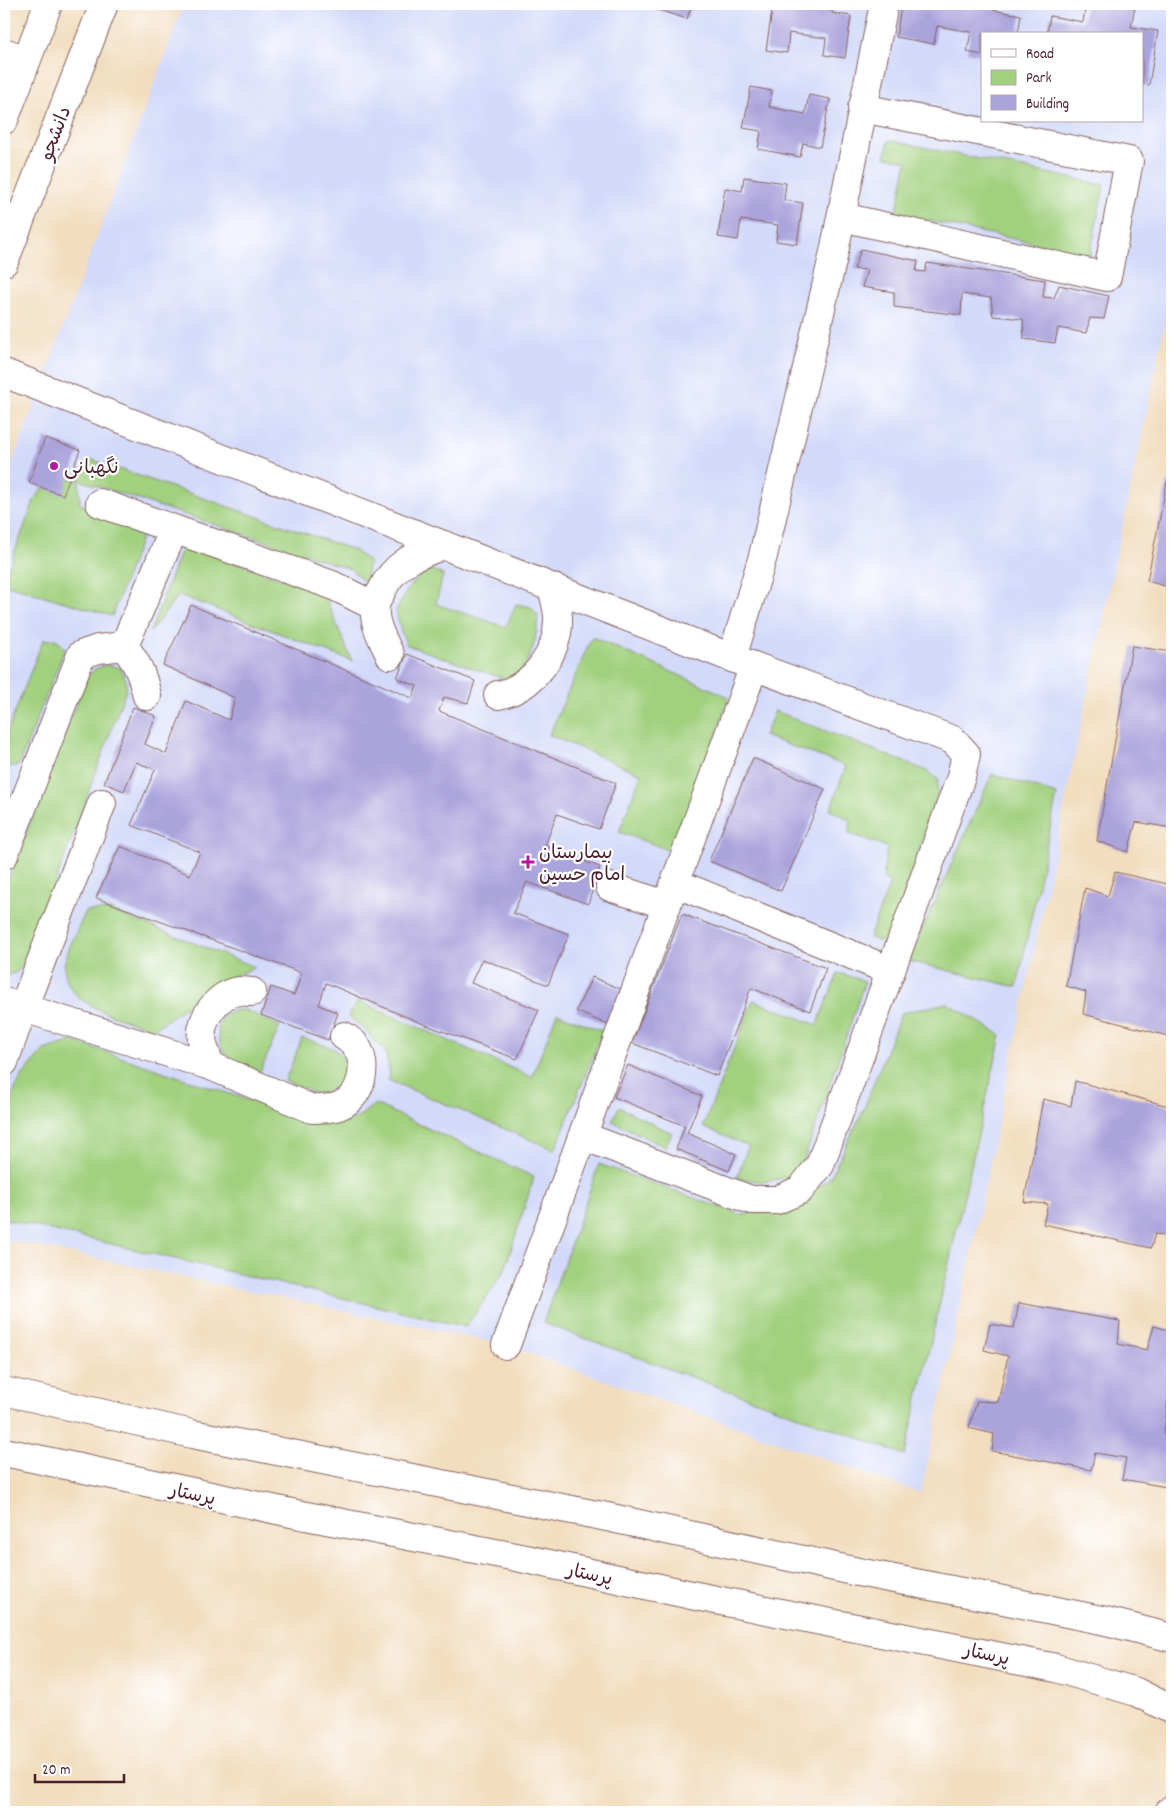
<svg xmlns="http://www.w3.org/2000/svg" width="1176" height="1816" font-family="Dekko,'Playpen Sans Arabic',sans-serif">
	<rect width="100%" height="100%" fill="#fff"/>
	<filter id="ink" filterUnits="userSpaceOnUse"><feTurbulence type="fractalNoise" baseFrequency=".02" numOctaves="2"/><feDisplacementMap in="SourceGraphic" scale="10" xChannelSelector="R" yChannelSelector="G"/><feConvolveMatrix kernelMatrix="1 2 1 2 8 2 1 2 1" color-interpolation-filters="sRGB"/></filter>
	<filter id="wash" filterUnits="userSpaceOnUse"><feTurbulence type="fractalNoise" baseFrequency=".0096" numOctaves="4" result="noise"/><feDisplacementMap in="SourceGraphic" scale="20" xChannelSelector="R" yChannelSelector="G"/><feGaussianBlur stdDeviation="1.12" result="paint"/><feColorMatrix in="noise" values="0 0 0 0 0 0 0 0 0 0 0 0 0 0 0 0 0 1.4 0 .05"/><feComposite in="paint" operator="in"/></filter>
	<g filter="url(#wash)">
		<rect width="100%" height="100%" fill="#f2ddbe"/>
		<path fill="#d3d9f9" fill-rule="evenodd" d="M184,4h988v285l-251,1204 -415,-148 -502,-106v-754zM982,34h160v87h-160z"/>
		<path fill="#a1d07e" stroke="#767854" d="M889,140l215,45 -14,70 -194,-41 11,-53 -22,-4z
			M90,459l264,91 15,12 -4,20 -15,-13 -271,-89 1,24 64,26 -32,86 -108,-32v-4l31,-82 16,-20 28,2z
			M183,544l141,50 28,67 -173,-66 -29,37z
			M433,570l10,5 -7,29 70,23 10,-23 15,3 7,8c-2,30 -6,43 -25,67l-106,-37 -6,-13 -5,-21 11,-20 14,-17z
			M592,637l137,60 -52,156 -58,-21 22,-58 -92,-39z
			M56,639l9,9 -46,117 -14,3 -1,-2v-26l39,-100z
			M107,665l14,3 5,12v10l-99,270c-6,9 -11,16 -23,15v-85l82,-211c6,-9 11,-12 21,-14z
			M775,711l150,59 13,9 -1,17 -49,148 -19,-6 21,-55 -7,-5 4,-31 -38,-14 2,-13 -21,-10 16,-44 -82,-30z
			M992,774l65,20 -40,193 -109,-26z
			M110,910l145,57 -35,16 -66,46c-28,-10 -86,-21 -89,-57 0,-4 -1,-8 0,-12 5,-16 14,-33 21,-49z
			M838,973l27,8 -63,185 -16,12 -23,4 -26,-4 11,-32 -45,-19 50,-127 64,25z
			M358,1001l174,76 25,-64 46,18 -48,119 -167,-70 1,-12 -4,-18 -11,-9 -8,-10 -18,-15z
			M947,1003l54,32 -96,420 -362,-132 56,-159 143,51 52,-10 36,-27 33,-67 38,-98z
			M245,1010l35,16 -20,46c-10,-5 -23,-9 -32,-16 -11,-8 -14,-33 -2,-42 5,-4 13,-4 19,-4z
			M302,1038c9,3 30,8 36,14 20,18 -1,38 -19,43l-34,-14z
			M73,1041l228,77 52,3 22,-17 159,73 -30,95 -38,55 -462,-108v-106l17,-36 23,-27z
			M619,1107l53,26 -7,14 -53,-26z"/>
		<g id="blocks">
			<path fill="#aaa3dc" d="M653,4h39l-5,15 -35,-11z
				M773,4h60l-1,9 19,3 -6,42 -21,-3 2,-17 -37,-5 -2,20 -21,-3z
				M919,4h74l-1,6 29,5 -3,19h-36v21l-15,-3 4,-20 -34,-6 -3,18 -38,-7 5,-30 17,3z
				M1086,4h26l23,3 -4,20 27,4 -9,54 -7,-1v-50h-95l3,-18 33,6z
				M751,87l21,4 -3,16 36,7 4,-19 21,4 -10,48 -17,-4 -3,14 -42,-8 3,-18 -18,-3z
				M744,177l42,6 -2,17 19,3 -6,41 -21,-3 2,-16 -37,-5 -3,20 -20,-3 7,-49 17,3z
				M861,249l57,12 -2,10 9,1 2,-9 118,17 -2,17 11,1 5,-13 50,11 -5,23 -14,-1 -4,15 -28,-5 -3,15 -31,-4 -1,-20 -30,-3 -2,-18 -29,-4 -1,21 -67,-8v-15l-32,-5 5,-17 -13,-1z
				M45,438l35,12 -17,45 -34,-12z
				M1167,482l5,1v105l-25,-7z
				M191,605l221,93 5,-12 -20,-8 10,-24 68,27 -7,22 -24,-6 -5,14 177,72 -17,46 -42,-15 -12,32 55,21 -12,37 -61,-22 -14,31 56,21 -21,51 -66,-26 -11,24 68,27 -22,49 -96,-36 -95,-40 -7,22 19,8 -10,27 -67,-25 10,-28 23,8 8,-22 -206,-75 24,-52 70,29 10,-23 -69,-27 24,-55 -19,-8 -12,29 -20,-8 29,-76 23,9 -11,28 21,10 20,-53 43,19 6,-22 -72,-33z
				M1132,646l40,6v176l-36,-6 -8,30 -31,-11z
				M753,758l72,31 -44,102 -72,-30z
				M1115,872l57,13v152l-89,-23 3,-22 -20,-6 19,-98 23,8z
				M682,914l144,54 -16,43 -59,-23 -34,88 -85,-33z
				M592,977l31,13 -15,35 -32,-14z
				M628,1065l74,31 -15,37 49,21 -7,17 -53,-22 9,-23 -71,-29z
				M1075,1081l97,26v129l-17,-2 -4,14 -108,-24 5,-20 -24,-2 19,-103 28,7z
				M1019,1303l101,18 -2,23 29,6 7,-24 18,5v58l-3,-1 -5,46 8,1v53l-50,-9 4,-21 -31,-5 -4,17 -99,-19 2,-17 -25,-6 8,-27 21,1 10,-46 -24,-6 6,-26 24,4z
				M1171,1542h1v15l-3,-1z"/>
		</g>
	</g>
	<g filter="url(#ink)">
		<use href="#blocks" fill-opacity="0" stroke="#85625e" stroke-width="1"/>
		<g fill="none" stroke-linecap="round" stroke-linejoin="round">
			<defs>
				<path id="minor" d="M4,52l22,8
					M842,217l265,60 22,-116 -267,-53
					M4,373l728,285 221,82 13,14 -5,23 -141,388 -20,25 -23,10h-26l-168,-64
					M100,503l232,82 42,21
					M124,646l50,-117
					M390,655c-7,-15 -17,-32 -15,-48 0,-5 4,-10 6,-15 13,-29 35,-37 63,-47
					M732,658l31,-102 70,-299 51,-253
					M498,695c35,-7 61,-42 60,-77 0,-10 -4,-20 -5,-30
					M4,855l77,-200 17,-6 26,-3c14,18 18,28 23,50
					M675,883l216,88
					M610,887l57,18
					M252,992c-4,0 -8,-1 -12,-1 -21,1 -41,28 -38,48 1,9 5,18 9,27l101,43c9,0 19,0 27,-3 23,-9 30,-41 17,-60 -2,-4 -8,-7 -12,-10
					M4,1002l207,64
					M4,1062l19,-54 79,-205
					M506,1345l248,-679"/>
				<path id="major" d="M4,120l44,-116
					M4,262l100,-258
					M4,1391l188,43 415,83 251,55 135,26 113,23 66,17
					M4,1452l292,62 230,45 170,37 360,72 80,24 36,18
					M1169,1812l3,-3"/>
			</defs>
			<use href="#minor" stroke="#85625e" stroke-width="30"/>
			<use href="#major" stroke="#85625e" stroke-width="30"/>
			<use href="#minor" stroke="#fff" stroke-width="28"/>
			<use href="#major" stroke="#fff" stroke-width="28"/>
		</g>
	</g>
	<g fill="#b5179e" stroke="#fff" stroke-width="2">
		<circle cx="54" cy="466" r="5"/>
		<path d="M525.5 854.5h5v5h5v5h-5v5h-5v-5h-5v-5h5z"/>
	</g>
	<g text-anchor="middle" stroke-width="4.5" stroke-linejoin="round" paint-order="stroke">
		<g font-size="19" fill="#4a1f2b" stroke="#fff">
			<text transform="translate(54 133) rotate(-69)" y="7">دانشجو</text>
			<text transform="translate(193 1493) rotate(12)" y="7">پرستار</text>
			<text transform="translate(590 1573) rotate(12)" y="7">پرستار</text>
			<text transform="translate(987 1653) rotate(12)" y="7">پرستار</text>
		</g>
		<g font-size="19" fill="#4a1f2b" stroke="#fff" text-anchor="start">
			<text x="64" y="473">نگهبانی</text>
			<text x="539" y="858">بیمارستان<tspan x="539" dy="22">امام حسین</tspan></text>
		</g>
	</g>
	<rect width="1176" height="1816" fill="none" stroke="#fff" stroke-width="20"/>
	<rect x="981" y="32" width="162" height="90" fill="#ffffff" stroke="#b7a5aa"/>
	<rect x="991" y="49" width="25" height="8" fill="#ffffff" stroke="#b7a5aa"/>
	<text x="1026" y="58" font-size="15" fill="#4a1f2b">Road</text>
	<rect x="991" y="70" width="25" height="15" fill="#a1d07e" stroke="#b7a5aa"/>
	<text x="1026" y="82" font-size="15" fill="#4a1f2b">Park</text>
	<rect x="991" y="95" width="25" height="15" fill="#aaa3dc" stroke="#b7a5aa"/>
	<text x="1026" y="108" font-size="15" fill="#4a1f2b">Building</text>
	<path d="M35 1774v8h89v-8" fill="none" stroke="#4a1f2b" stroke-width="2.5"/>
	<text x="42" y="1774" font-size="15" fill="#4a1f2b" stroke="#ffffff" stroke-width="4" paint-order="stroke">20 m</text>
</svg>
